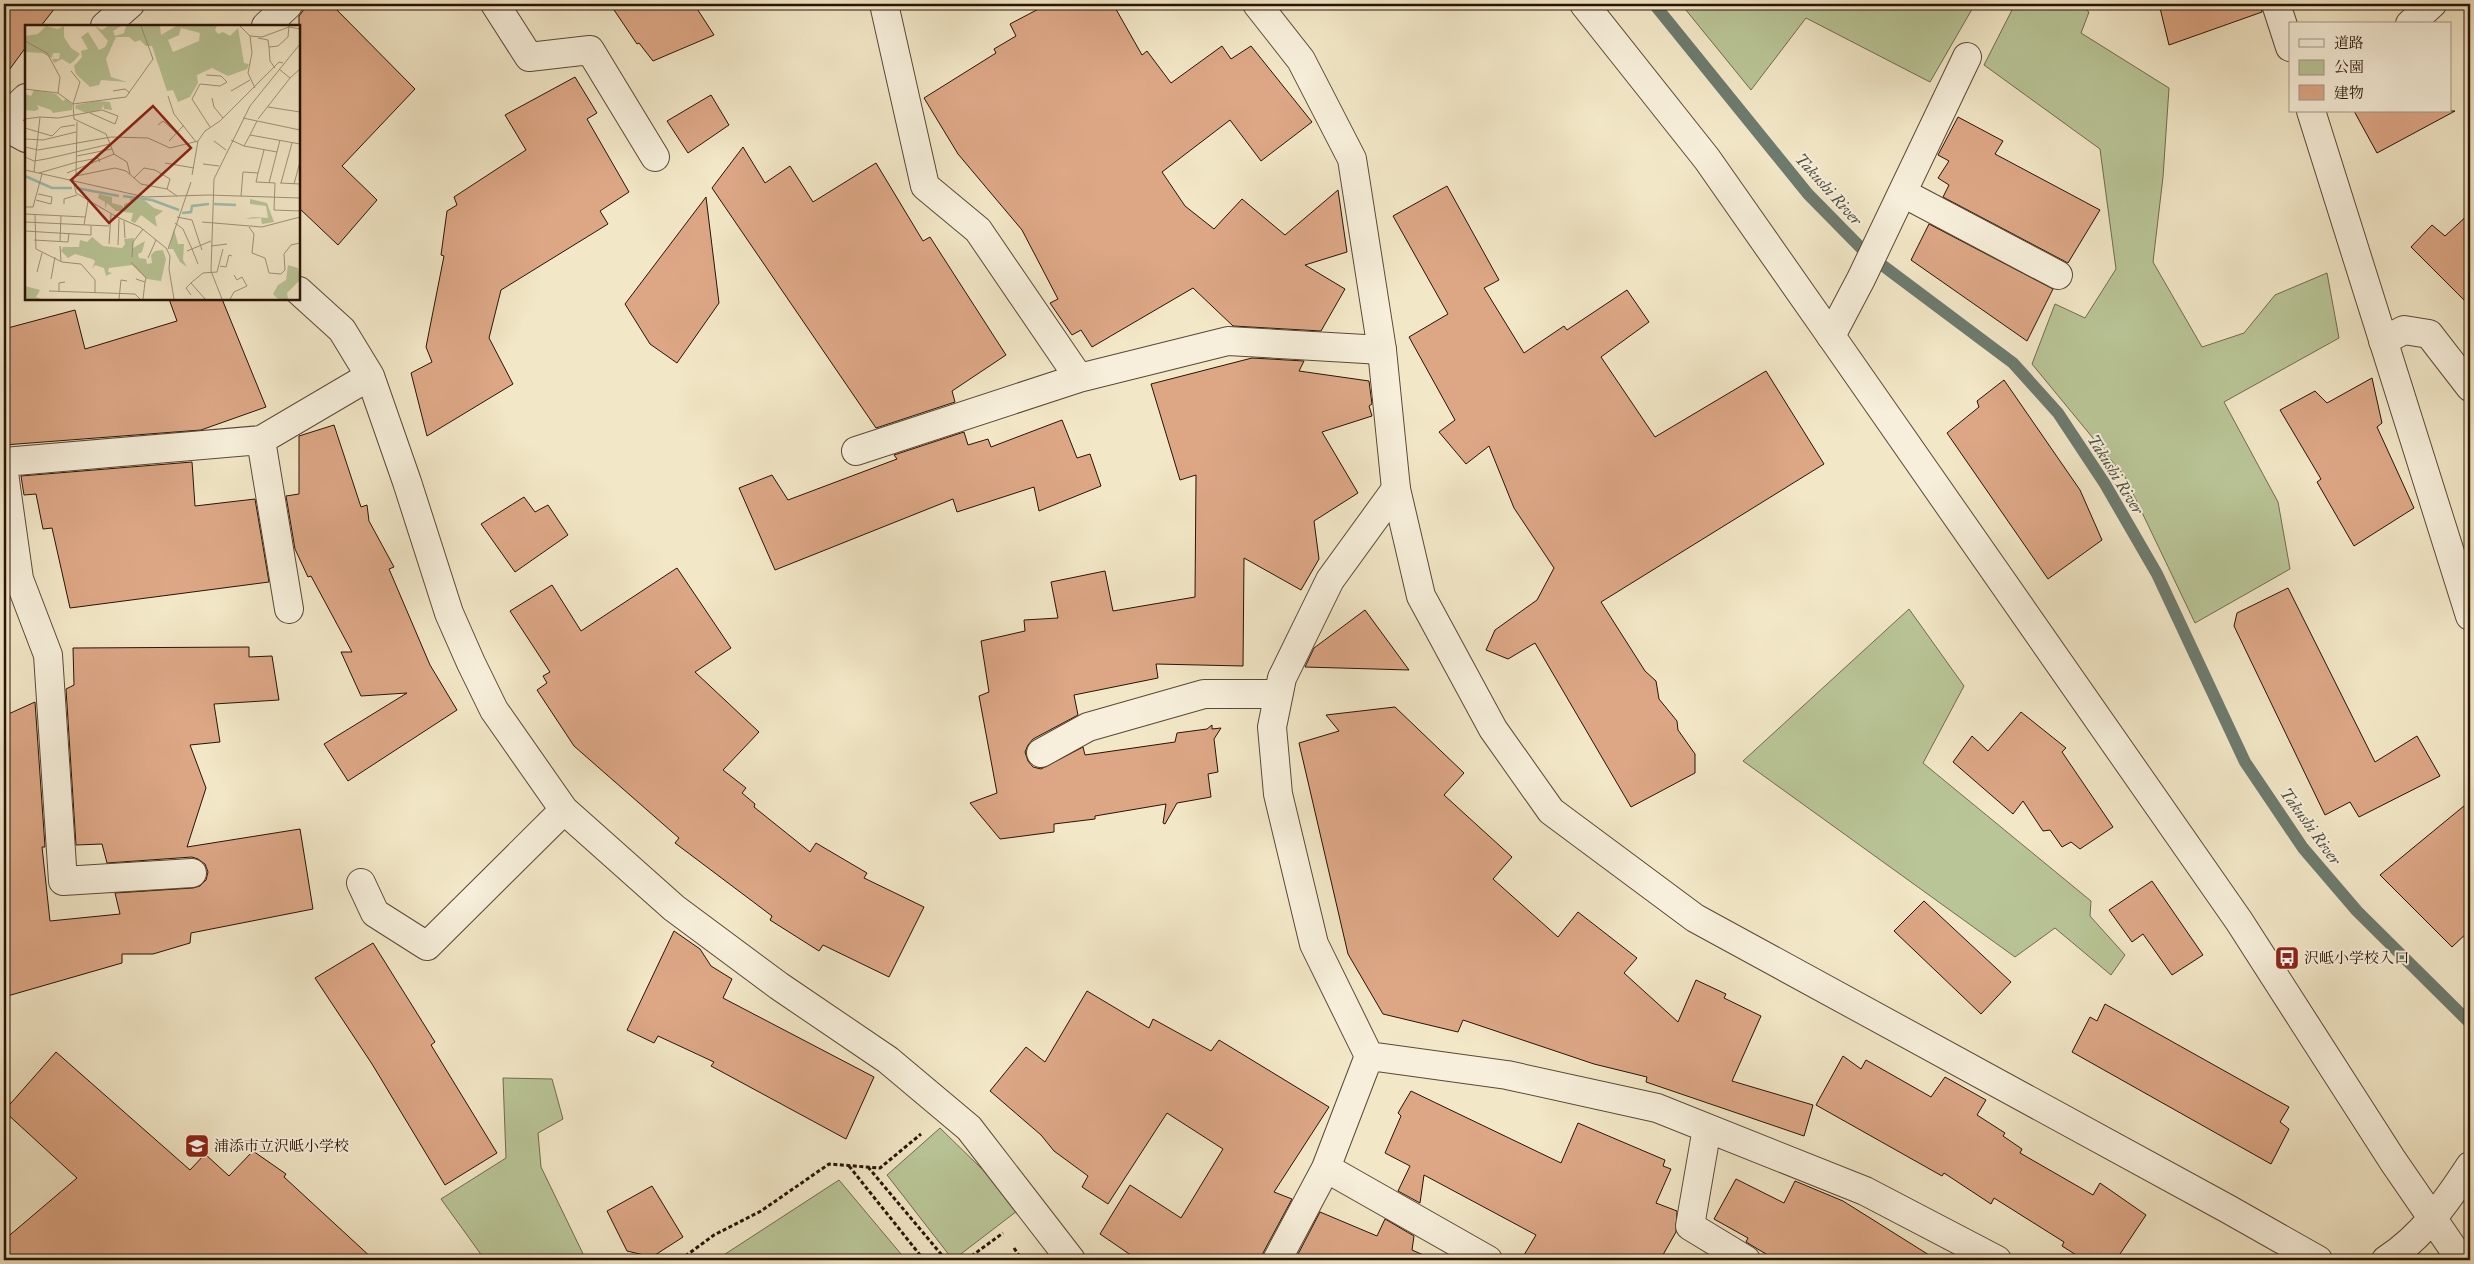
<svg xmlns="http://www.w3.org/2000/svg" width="2474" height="1264" font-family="'IM FELL Great Primer','Noto Serif JP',serif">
	<rect width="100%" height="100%" fill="#f2e7c7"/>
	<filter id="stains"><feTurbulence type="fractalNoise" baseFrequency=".004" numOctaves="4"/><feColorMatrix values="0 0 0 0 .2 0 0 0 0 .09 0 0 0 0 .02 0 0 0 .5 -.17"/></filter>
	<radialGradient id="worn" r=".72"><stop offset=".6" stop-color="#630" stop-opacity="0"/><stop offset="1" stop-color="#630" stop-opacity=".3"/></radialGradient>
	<path fill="#b9c597" stroke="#706c4e" d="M1681,4h294l-45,78 -124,-64 -55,72z
		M2015,4h64l10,8 -8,21 88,55 -6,89 -10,85 49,85 42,-14 31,-38 52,-22 12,65 -115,64 54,100 12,67 -95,54 -70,-146 -93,-113 23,-60 30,14 31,-49 -16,-120 -116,-84z
		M1909,609l55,77 -41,77 168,138 -1,15 35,39 -14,20 -56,-47 -40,29 -272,-196z
		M503,1078l49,1 11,40 -25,14 3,34 45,93h-101l-44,-61 65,-41z
		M940,1128l43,42 34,41 -64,49 -66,-85z
		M839,1180l67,80h-190z"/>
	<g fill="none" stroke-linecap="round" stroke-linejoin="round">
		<path stroke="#6d7b6e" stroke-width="12" d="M1654,4l154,190 58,59 147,110 45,50 47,71 52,90 88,188 58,86 54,63 113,112"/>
	</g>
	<path fill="#dda786" stroke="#281404" d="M4,4h54l-17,22h-15v21l-22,30z
		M308,4h23l84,85 -73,77 35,34 -39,45 -39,-37v-192z
		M610,4h84l20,31 -61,26 -14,-18 -2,1z
		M1048,4h65l29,51 5,-4 24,32 51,-37 9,13 20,-13 61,76 -51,39 -31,-41 -68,52 23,34 29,23 28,-30 43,36 53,-45 9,62 -42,13 40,24 -24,42 -88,-5 -40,-38 -101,59 -11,-17 -9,5 -22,-32 8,-4 -36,-69 -64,-76 -34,-56 72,-45 -2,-4 22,-13 -6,-12z
		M2159,4h102l1,8 -93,33z
		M575,77l22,36 -10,6 42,73 -29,19 8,13 -107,66 -12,48 24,46 -86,52 -16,-63 21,-11 -6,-15 18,-91 -3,-1 6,-44 10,-6 -3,-8 72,-47 -21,-35z
		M711,95l18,30 -41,28 -21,-32z
		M2354,111h101l-78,42z
		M1958,117l45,24 -8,13 105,56 -32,53 -125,-66 6,-12 -11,-7 11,-17 -11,-6z
		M743,147l22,36 25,-17 23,36 63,-39 47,78 7,-4 76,118 -54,36 3,11 -79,26 -164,-240z
		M1447,186l52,94 -15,8 40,65 40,-27 3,4 60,-40 22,32 -48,35 54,80 111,-66 58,93 -223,138 44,69 11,10 3,18 18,22 1,9 17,24v19l-64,34 -96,-164 -27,16 -22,-9 9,-20 42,-30 17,-32 -40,-60 -25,-62 -23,18 -27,-32 16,-12 -46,-83 39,-23 -55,-98z
		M706,197l13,106 -42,60 -27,-19 -25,-40z
		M2470,213v93l-59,-59 21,-22 13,11z
		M1929,224l124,65 -26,52 -116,-81z
		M169,299h53l44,108 -65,23 -197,15v-116l71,-19 10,39 92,-28z
		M1252,358l52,3 -5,10 70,10 3,23 -3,2 3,10 -50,16 36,61 -44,28 5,38 -18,31 -57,-32 -1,108 -87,-2 2,14 -84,17 4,20 -45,24 -5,6 -3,7 3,9 5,6 8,2 42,-22 2,8 90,-13 2,-9 30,-4 5,-4v4l9,-1 -7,11 4,33 -10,2 3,23 -34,6 -12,21 -2,-1 3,-19 -71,12v3l-41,5v8l-54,7 -30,-36 27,-10 -18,-97 10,-4 -8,-51 44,-10 -1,-11 34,-2 -7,-36 54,-11 8,40 82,-14 1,-122 -16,5 -29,-96z
		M2372,378l10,45 -5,4 37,81 -60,38 -37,-64 4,-3 -41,-69 35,-19 12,12z
		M2004,380l76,110 22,50 -54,39 -101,-146 32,-26 -2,-6z
		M1062,420l15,38 13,-4 11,32 -62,25 -5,-24 -77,25 -4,-13 -178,71 -36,-82 33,-13 16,25 109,-41 -3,-4 70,-23 4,13 20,-6 3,8z
		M334,425l27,82 6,-2 2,16 25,46 -5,2 41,96 27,45 -109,71 -24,-37 83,-51 -46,3 -20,-44h11l-41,-76 -3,1 -13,-28 -9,-53 13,-2v-58z
		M192,462l3,44 60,-7 14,83 -199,26 -18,-80 -9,1 -7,-35 -12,1 -3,-19z
		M524,497l11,15 13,-7 20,30 -53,37 -34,-48z
		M677,568l54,80 -36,24 64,60 -36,38 23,18 -4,5 13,11 -1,3 56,45 6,-9 51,30 -3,5 60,29 -35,70 -66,-32 -4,6 -49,-31 2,-4 -97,-73 4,-5 -105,-92 -37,-56 10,-7 -4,-7 7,-4 -40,-61 42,-26 29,46z
		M2288,588l87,174 42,-26 23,40 -81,41 -9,-15 -25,13 -91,-189 3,-13z
		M1365,610l44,60 -104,-3 9,-19z
		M249,647v10l23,-1 7,44 -65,4 6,38 -30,3 16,43 -19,59 113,-18 13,80 -122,24 -1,10 -37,11h-31v9l-118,34v-281l31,-14 10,145h-3l8,74 70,-7 -5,-21 78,-5 7,-2 6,-6 2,-8 -3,-8 -7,-5 -6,-2 -85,6 -5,-19 -26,1 -10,-156 8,-4 -1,-37z
		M1395,707l69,66 -20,22 68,62 -19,22 65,58 20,-25 59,46 -13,15 54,49 18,-42 30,14 -2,4 37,18 -29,65 81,24 -9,31 -158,-54 1,-5 -53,-13 -131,-44 -5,12 -75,-18 -35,-60 -49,-211 40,-12 -13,-16z
		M2021,712l45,36 -4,4 51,75 -33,22 -9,-7 -9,5 -12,-17 -7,1 -20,-30 -10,13 -60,-52 19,-26 16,15z
		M2470,801v129l-18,17 -72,-72z
		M2152,881l51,74 -31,20 -29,-41 -11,8 -23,-32z
		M1924,901l87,81 -30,32 -87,-83z
		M674,931l26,18 11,17 21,13 -9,19 151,79 -28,62 -135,-73 3,-4 -56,-26 -4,7 -27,-13z
		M373,943l62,99 -4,3 66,108 -52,32 -73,-121 -57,-86z
		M1087,991l62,37 4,-9 58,32 8,-11 110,67 -55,85 18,7 -29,54 -2,7h-123l-38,-26 30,-49 51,33 42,-69 -56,-36 -59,91 -26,-17 6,-11 -34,-25 -13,-16 -51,-44 36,-44 19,15z
		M2105,1004l184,103 -9,15 9,7 -18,35 -199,-112 18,-35 7,4z
		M56,1052l134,118 15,-16 24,22 24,-25 33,23 -2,3 90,83h-370v-20l73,-62 -73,-67z
		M1843,1056l18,13 5,-9 65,37 14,-20 41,23 -9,15 28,18 -2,3 19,13 -2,4 73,42 7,-12 46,32 -30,45h-32l-22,-14 2,-4 -70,-44 -3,6 -47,-31 -2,3 -126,-71z
		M1411,1091l150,72 17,-40 87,37 -2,6 8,3 -15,34 21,8 -1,21 -16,28h-139l15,-25 -112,-60 -4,28 -22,-12 12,-25 -25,-13 16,-37 -3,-3z
		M1736,1179l48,24 11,-22 48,20 94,59h-161l-30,-18 2,-4 -34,-19z
		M652,1186l31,51 -31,20 -25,-6 -20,-40z
		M1320,1212l57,24 8,-17 29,17 -2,14 23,10h-140z"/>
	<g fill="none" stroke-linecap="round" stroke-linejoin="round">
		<defs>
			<path id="minor" d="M495,4l34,53 61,-7 65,107
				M884,4l41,182 53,44 101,148 149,-37 154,9
				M2410,24l22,-20
				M105,26l25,-22
				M266,26l22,-21
				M4,119l22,-21
				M4,126l22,12
				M1903,193l155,82
				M299,291l43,39 28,46 37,106 42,131 22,50 23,47 70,100 110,98 105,78 109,74 81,68 102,132
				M1831,336l30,-57 106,-222
				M2383,341l21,-11 25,4 41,53
				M856,451l223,-73
				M4,462l257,-22
				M4,473l15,106 29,76 15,226 129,-8
				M289,609l-28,-169 109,-64
				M1041,753l47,-26 116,-33h74
				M361,883l14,30 52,33 137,-136
				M1369,1056l138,19 150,33 208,83 132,69
				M1707,1128l-17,98 56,34
				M1326,1168l162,92
				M1277,1260l49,-92 43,-112 -55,-112 -36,-150 -6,-67 10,-49 48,-98 66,-91"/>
			<path id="tertiary" d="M1257,4l44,56 51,99 30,191 14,139 25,107 72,133 58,82 144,107 533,291 90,51
				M1584,4l123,155 124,177 408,585 154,240 68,99
				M2276,4l14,43
				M2311,111l159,505
				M2386,1260c36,-23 61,-59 84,-94"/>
		</defs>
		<use href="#minor" stroke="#5a4935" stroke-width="30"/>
		<use href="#tertiary" stroke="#5a4935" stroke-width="30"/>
		<path stroke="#281404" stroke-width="3" stroke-dasharray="4 2.5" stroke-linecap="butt" d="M849,1166l75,94
			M868,1167l78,93
			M1014,1248l8,12
			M680,1260l34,-25 47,-24 68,-47 51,4 41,-34
			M966,1260l37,-27"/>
		<use href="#minor" stroke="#f7efdb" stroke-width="28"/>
		<use href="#tertiary" stroke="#f7efdb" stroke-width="28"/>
	</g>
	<defs>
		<symbol id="bus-square" viewBox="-11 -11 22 22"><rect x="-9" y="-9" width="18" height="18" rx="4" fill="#8f2418" stroke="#f7efdb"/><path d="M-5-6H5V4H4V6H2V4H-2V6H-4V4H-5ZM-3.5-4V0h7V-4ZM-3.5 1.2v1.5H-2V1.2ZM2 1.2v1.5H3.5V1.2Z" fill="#fff"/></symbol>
		<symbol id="school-square" viewBox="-11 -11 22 22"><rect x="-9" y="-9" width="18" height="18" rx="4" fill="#8f2418" stroke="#f7efdb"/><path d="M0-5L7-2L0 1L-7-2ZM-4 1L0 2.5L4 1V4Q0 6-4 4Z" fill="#fff"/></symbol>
	</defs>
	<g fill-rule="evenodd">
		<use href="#bus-square" x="2273" y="944" width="28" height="28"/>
		<use href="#school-square" x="183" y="1132" width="28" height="28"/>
	</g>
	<g text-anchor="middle" stroke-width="4" stroke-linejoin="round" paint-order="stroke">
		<g font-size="15" fill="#281404" stroke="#f7efdb" text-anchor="start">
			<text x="2304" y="963">沢岻小学校入口</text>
			<text x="214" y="1151">浦添市立沢岻小学校</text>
		</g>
		<g font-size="16" font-style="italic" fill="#505042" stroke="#f7efdb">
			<text transform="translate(1829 189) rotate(48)" y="6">Takushi River</text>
			<text transform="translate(2116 474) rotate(58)" y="6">Takushi River</text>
			<text transform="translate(2311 826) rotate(54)" y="6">Takushi River</text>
		</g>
	</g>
	<g transform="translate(25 25)">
		<rect width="275" height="275" fill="#f2e7c7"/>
		<path d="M21,1l12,3 6,-3v11l7,11 9,6 -5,6 -5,4 -8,-5 -8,4 -2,-4h7l1,-6h-7l-1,5 -10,-5 -17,-1v-16l13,-2zM70,1l7,4 6,-4h13l-8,5 2,5 9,-3 2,-7h34l1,9 15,-9h41l-2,4 3,4 5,-2 7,4 8,-8 6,35 5,1 -2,5 -19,7 -16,-8 -15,7 1,8 -8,14 -12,5 -5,-12 -6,1 -15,-45h-6l-6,-6 -5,2 -6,-5h-13l-10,22 5,18 16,5 -26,-2 -2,5 -9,2 -14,-13 -2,-8 8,-9 -1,-6 7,-2 -7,-12 7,-5 11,18 6,-3 3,-6zM156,3l19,5 -1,8 -26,11 -5,-12 11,-5zM9,65l22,4 7,7 3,-2 6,5v6l-19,3 -2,-3 -14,-5 2,4 -4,2 -10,-1v-16l6,2zM72,76l13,1 2,8 -8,-1 -1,-5 -1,5 -16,4 -11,-5 1,-3zM74,169l13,3v6l11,3v5h-7l-9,-8 -2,6v-7l-7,-4zM105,173l14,2 10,8 9,3 -8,6 2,10 -16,-12 -6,8 -4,-2 2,-8 -9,-1v-8l6,-2zM225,174l17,4 7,19 -12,2 -1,-6 -16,1 8,-2 15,1 -2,-12 -16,-2zM149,204l4,15h6l-1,16 4,7 -7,-5 -7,-13h-4zM67,212l11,9 19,2 3,-4 -1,-5 10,-1 -1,10 12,-7 -3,11 -4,2 1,4 7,1 1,5 5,-1 -1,-8 4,-4 8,-1 3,9 -5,22 -14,-2 -15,-14 -23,3 -1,4 4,1 -6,3 -2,-8 -9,-3 -3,4 3,-8 -3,-2 -17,-5 -7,4 -7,-7 2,-4h16l1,-7 7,2zM263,240l10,3 2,12 -13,13 1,6h-10l-5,-5 5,-9 8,-5zM0,261l15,4 -4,7 5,2h-16z" fill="#b9c597" fill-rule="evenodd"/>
		<path fill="none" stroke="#9bc0b4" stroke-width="2.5" d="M0,151l27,12h20M51,163l43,8M98,171l29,4 27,10M189,179l22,1M157,188l9,-1 1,-6 17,-2"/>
		<path fill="none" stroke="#a19379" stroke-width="1" d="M215,1l10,10 2,17 -4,20 7,15M225,11l12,1 27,-10 11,2M233,13l10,2 1,7M0,16l22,12 13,24 -2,16M250,43l-5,-7 -1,-14 9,-1 10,-9 1,-11M254,44l11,9 10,-9M46,46l9,11 -7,22 1,15 32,15 8,20 13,8 3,12M181,50l15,1 6,6 -7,4 -20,-2 -8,15 18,28M0,64l33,4 15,11 53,-7 27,-38 -12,-33M88,66l12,-2 5,4M206,66l19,-11M143,71l6,18 22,28M187,73l2,9 9,11M243,82l32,5M218,93l57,12M0,94l15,-2M233,94l32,-41M52,97l-1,54 -3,3 3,14 41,24 23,10 26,21 4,8 -1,13 5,30M133,100l5,-4 14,12M0,103l27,8 9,-9 14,-2M225,110l7,-14M0,114l18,1 33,-8M206,115l13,6 33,6M144,116l15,-16M189,116l12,9M219,121l6,-11 50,9M0,122l13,3 73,-13 37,1 22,10 28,-7M52,131l35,-7M0,132l9,4 12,-2 64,-15M140,138l29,5M178,139l16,2M0,145l120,27 63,-2 92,3M9,147l6,-55 18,1 44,-8 16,6 -3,8 -25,-11M14,148l38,-11 21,-4 2,4M42,148l47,-19M233,148l-2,9 19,1 -1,27 26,1M167,150l6,-34 7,-10 15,-10 59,-59 4,1M51,151l39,-8 11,3 15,13 26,5 10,7M109,153l10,-10 11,2 15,9 -3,10M244,158l11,-43M255,158l20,1M256,158l11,-40M269,159l6,-22M216,171l2,-24 15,1 6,-23M11,175l15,4 1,-7 -14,-3M39,179v-5l13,-4M1,182h7l9,-33M0,189l60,3M10,189l1,35 26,13 19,2 14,16v12M152,192l15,3 10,30M99,196l1,17M0,197l84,4M177,197l60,5 38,-10M150,198l8,6 9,20 19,-8M59,200l4,-24M224,202l5,7 -2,19 13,5 4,15 12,1 4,-4 -1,-16 7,-9 9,-2M0,206l66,4v-9M9,215l34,2 1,-9M35,216l1,-25M84,219l2,-30M93,220l1,-26M35,221l1,15M186,221l16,-2M143,224l23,-67M162,226l5,-2 6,15M107,232l1,-15 10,-13M123,233l8,-18M106,237l15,16 -1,4M195,241l6,1 3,-12 3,1M12,247l5,-19M26,254l4,-22M111,254l9,3 -2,17M166,258l14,16M24,266l86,3 5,5M34,267v-9l6,-1M166,270l-5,-7 6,-6 11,-9 14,-1 6,-23M94,274l2,-19 6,1M197,274l-11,-28 3,-92 36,-73 50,-62M205,274l4,-7 13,-6 -5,-9 -5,3 -3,-5"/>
		<path fill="#8f2418" fill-opacity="0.15" stroke="#8f2418" stroke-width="2.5" d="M128,81l38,42 -82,75 -38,-43z"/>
		<rect width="275" height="275" fill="none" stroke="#281404" stroke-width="2.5"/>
	</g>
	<rect width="2474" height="1264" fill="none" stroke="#f2e7c7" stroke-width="20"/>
	<rect x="5" y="5" width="2464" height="1254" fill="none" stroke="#281404" stroke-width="2.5"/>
	<rect x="10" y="10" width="2454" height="1244" fill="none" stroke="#281404"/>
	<rect x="2289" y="22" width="162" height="90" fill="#f7efdb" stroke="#a49785"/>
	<rect x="2299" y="39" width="25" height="8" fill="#f7efdb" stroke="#a49785"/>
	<text x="2334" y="48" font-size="15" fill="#281404">道路</text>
	<rect x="2299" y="60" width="25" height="15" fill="#b9c597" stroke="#a49785"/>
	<text x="2334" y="72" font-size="15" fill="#281404">公園</text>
	<rect x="2299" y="85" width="25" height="15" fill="#dda786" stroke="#a49785"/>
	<text x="2334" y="98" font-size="15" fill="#281404">建物</text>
	<rect width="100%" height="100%" filter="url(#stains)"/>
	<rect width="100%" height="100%" fill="url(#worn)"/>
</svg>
